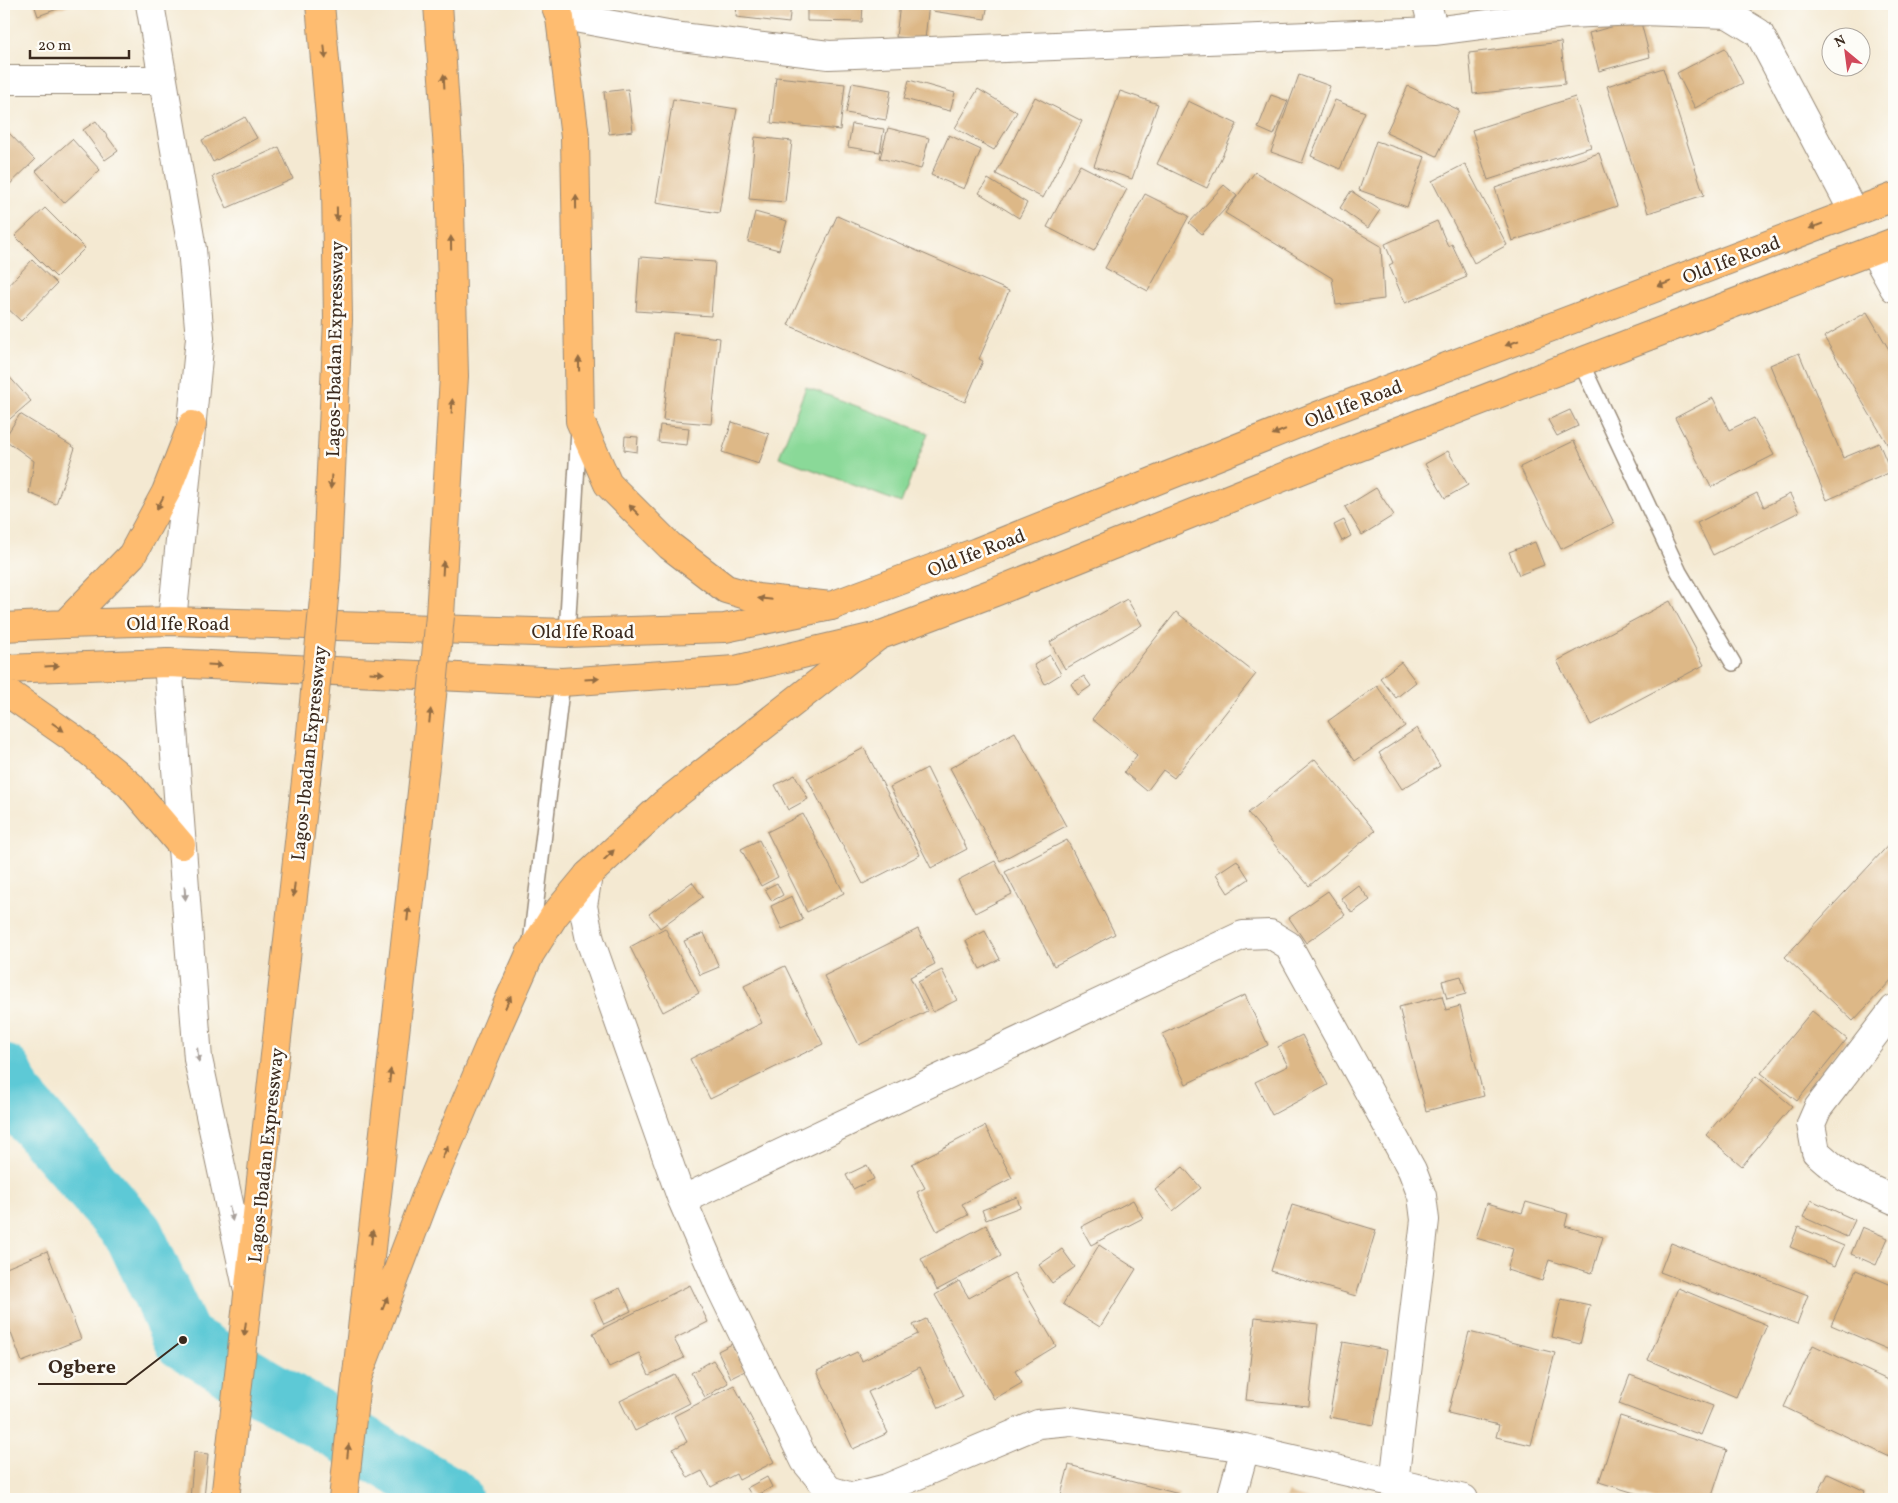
<svg xmlns="http://www.w3.org/2000/svg" width="1898" height="1503" font-family="Vollkorn,serif">
	<rect width="100%" height="100%" fill="#fdfcf7"/>
	<filter id="ink" filterUnits="userSpaceOnUse"><feTurbulence type="fractalNoise" baseFrequency=".02" numOctaves="2"/><feDisplacementMap in="SourceGraphic" scale="10" xChannelSelector="R" yChannelSelector="G"/><feConvolveMatrix kernelMatrix="1 2 1 2 8 2 1 2 1" color-interpolation-filters="sRGB"/></filter>
	<filter id="wash" filterUnits="userSpaceOnUse"><feTurbulence type="fractalNoise" baseFrequency=".0096" numOctaves="4" result="noise"/><feDisplacementMap in="SourceGraphic" scale="20" xChannelSelector="R" yChannelSelector="G"/><feGaussianBlur stdDeviation="1.12" result="paint"/><feColorMatrix in="noise" values="0 0 0 0 0 0 0 0 0 0 0 0 0 0 0 0 0 1.4 0 .05"/><feComposite in="paint" operator="in"/></filter>
	<g filter="url(#wash)">
		<rect width="100%" height="100%" fill="#f4e9d2"/>
		<path fill="#8ad998" stroke="#62825b" d="M806,387l122,46 -27,70 -122,-46z"/>
		<g fill="none" stroke-linecap="round" stroke-linejoin="round">
			<path stroke="#5dc9d6" stroke-width="59" d="M4,1074l9,21 121,139 49,106 265,155 5,4"/>
		</g>
		<g id="blocks">
			<path fill="#ddb887" d="M34,4h37l-33,12z
				M737,4h54l-2,19 -53,-6z
				M807,4h56l-1,18 -55,-1z
				M900,4h29l-4,35 -29,-2z
				M933,4h55l-3,15 -53,-8z
				M1090,4h44v1l-44,2z
				M1640,19l10,38 -51,14 -10,-38z
				M1561,42l4,42 -92,10 -4,-41z
				M1725,48l18,35 -48,25 -18,-35z
				M1663,68l41,127 -56,18 -41,-127z
				M1299,75l31,11 -28,77 -31,-11z
				M776,77l69,7 -5,46 -69,-7z
				M909,80l46,13 -5,18 -46,-12z
				M852,83l39,7 -5,30 -40,-7z
				M1408,86l51,24 -22,46 -51,-23z
				M628,89l5,42 -24,3 -5,-42z
				M978,89l39,23 -23,38 -39,-22z
				M1120,91l38,13 -26,75 -38,-13z
				M1271,95l17,6 -14,34 -16,-7z
				M1035,97l47,24 -39,77 -47,-24z
				M1575,97l16,50 -103,33 -16,-50z
				M673,99l64,10 -18,104 -63,-10z
				M1335,100l30,12 -25,57 -29,-13z
				M1188,101l49,23 -30,64 -50,-24z
				M245,117l12,21 -44,24 -11,-22z
				M96,121l22,30 -13,9 -22,-30z
				M852,124l32,5 -4,23 -32,-5z
				M888,128l41,10 -8,31 -41,-11z
				M7,131l28,29 -31,30v-56z
				M949,135l32,15 -17,39 -33,-14z
				M755,137l37,4 -7,61 -36,-3z
				M72,139l28,31 -36,33 -28,-32z
				M1376,141l49,16 -18,50 -48,-17z
				M279,147l14,32 -66,29 -15,-31z
				M1599,153l18,53 -105,35 -17,-53z
				M1465,164l42,81 -33,18 -42,-82z
				M1080,165l47,24 -33,62 -47,-24z
				M1255,172l126,74 3,53 -48,6 -4,-27 -107,-65z
				M988,179l39,24 -8,15 -40,-25z
				M1224,185l13,11 -35,38 -13,-11z
				M1351,191l29,19 -12,18 -28,-20z
				M1145,194l44,22 -41,75 -43,-23z
				M45,208l40,40 -29,29 -41,-41z
				M755,212l32,9 -8,29 -31,-8z
				M837,216l172,75 -30,68 4,2 -18,41 -177,-77z
				M1437,221l11,25 4,-2 15,33 -62,26 -16,-38 4,-2 -8,-19z
				M640,257l75,5 -4,54 -75,-5z
				M32,260l25,24 -36,37 -17,-16v-15z
				M1867,312l27,46v86l-5,3 -65,-110z
				M673,333l47,5 -9,86 -48,-4z
				M1799,353l44,105 36,-15 12,29 -64,28 -57,-135z
				M5,372l26,29 -27,23v-50z
				M1713,398l16,32 25,-12 20,37 -63,32 -36,-69z
				M1570,410l8,16 -21,10 -9,-16z
				M20,414l55,34 -19,56 -27,-11 5,-32 -30,-22z
				M732,422l37,12 -10,30 -37,-12z
				M660,425l29,3 -2,17 -29,-3z
				M625,436l13,1 -1,15 -13,-2z
				M1574,441l40,82 -53,26 -41,-82z
				M1448,451l20,34 -23,13 -20,-34z
				M1376,488l18,27 -32,20 -17,-28z
				M1757,493l7,14 26,-13 9,18 -86,43 -16,-32z
				M1344,520l7,16 -9,5 -8,-16z
				M1535,542l9,23 -25,10 -10,-23z
				M1127,599l15,26 -77,44 -15,-27z
				M1670,601l34,64 -113,60 -34,-64z
				M1176,612l80,62 -82,104 -11,-8 -16,21 -23,-19 13,-17 -45,-36z
				M1050,655l11,19 -16,10 -11,-19z
				M1401,662l15,20 -20,16 -16,-20z
				M1084,676l7,10 -13,9 -7,-11z
				M1377,686l28,40 -50,35 -27,-40z
				M1417,728l23,38 -38,23 -23,-36z
				M1015,732l51,94 -66,35 -50,-93z
				M864,748l56,107 -57,29 -56,-106z
				M1315,759l60,72 -66,55 -61,-73z
				M927,768l40,81 -36,19 -41,-81z
				M795,775l13,24 -20,11 -13,-25z
				M803,814l41,79 -37,19 -40,-80z
				M1894,839v138l-41,44 -68,-64z
				M759,840l19,37 -17,9 -20,-37z
				M1067,840l48,94 -61,32 -49,-94z
				M1237,860l12,19 -21,14 -12,-19z
				M995,861l17,33 -37,19 -17,-33z
				M692,882l11,15 -43,31 -11,-14z
				M777,883l6,12 -11,6 -7,-12z
				M1358,885l12,15 -18,13 -11,-15z
				M1328,891l17,24 -39,28 -17,-25z
				M792,896l11,24 -21,9 -11,-23z
				M665,928l34,65 -36,19 -33,-65z
				M918,929l17,35 -25,13 17,34 -68,34 -35,-69z
				M985,931l15,28 -20,10 -14,-28z
				M704,933l15,34 -19,8 -16,-34z
				M785,966l38,78 -113,55 -20,-40 72,-36 -18,-37z
				M942,970l15,30 -24,12 -15,-30z
				M1461,976l5,18 -19,5 -5,-18z
				M1245,995l23,50 -82,39 -24,-50z
				M1442,996l4,14 14,-4 24,90 -58,15 -27,-104z
				M1812,1011l35,28 -50,62 -36,-28z
				M1302,1035l26,50 -56,30 -17,-33 33,-16 -10,-19z
				M1756,1076l36,30 -50,60 -36,-31z
				M985,1126l27,52 -50,26 6,11 -31,16 -20,-39 8,-4 -13,-24z
				M867,1165l7,14 -21,10 -7,-14z
				M1183,1167l18,21 -28,23 -18,-21z
				M1017,1197l3,10 -34,13 -4,-10z
				M1133,1200l10,18 -52,27 -10,-18z
				M1811,1200l44,20 -8,17 -44,-20z
				M1526,1202l42,12 -3,12 38,11 -11,36 -43,-13 -7,21 -35,-11 6,-21 -37,-11 11,-35 35,10z
				M1292,1205l84,25 -20,66 -85,-25z
				M986,1225l15,31 -64,34 -16,-31z
				M1798,1227l46,19 -9,20 -45,-19z
				M1862,1227l26,11 -12,27 -25,-11z
				M1671,1243l137,52 -11,29 -137,-52z
				M1099,1245l37,24 -36,58 -37,-23z
				M1062,1249l13,18 -23,16 -13,-18z
				M47,1251l34,88 -59,23 -18,-47v-46z
				M1856,1270l38,16v66l-63,-27z
				M1014,1273l42,73 -41,25 7,12 -28,16 -59,-104 24,-14 10,17z
				M690,1285l18,37 -34,17 10,19 -35,17 -10,-22 -30,14 -16,-34z
				M620,1288l11,23 -27,13 -11,-24z
				M1678,1288l89,37 -31,72 -88,-37z
				M1561,1299l29,6 -10,39 -28,-7z
				M1255,1317l63,7 -9,82 -63,-6z
				M926,1319l37,78 -24,11 -19,-41 -52,25 20,41 -35,16 -36,-78 40,-19 5,9 56,-27 -5,-9z
				M1469,1332l86,21 -24,92 -35,-8 3,-12 -51,-12z
				M1343,1342l44,8 -13,75 -45,-8z
				M732,1344l13,27 -14,7 -13,-27z
				M1813,1345l81,38v76l-110,-52z
				M713,1360l15,23 -23,14 -14,-24z
				M674,1374l16,29 -55,28 -15,-30z
				M1630,1375l83,31 -12,29 -82,-31z
				M734,1385l40,77 -35,18 -3,-6 -25,13 -9,-16 -14,7 -15,-29 14,-7 -13,-26z
				M1620,1416l107,34 -16,49h-57l-55,-17z
				M194,1452l14,2 -4,45h-14z
				M1069,1465l110,29 -2,5h-117z
				M1828,1474l37,17 -3,8h-47z
				M767,1477l5,10 -19,11 -6,-10z
				M1288,1493l20,6h-22z"/>
		</g>
	</g>
	<g filter="url(#ink)">
		<use href="#blocks" fill-opacity="0" stroke="#988a78" stroke-width="1"/>
		<g fill="none" stroke-linecap="round" stroke-linejoin="round">
			<defs>
				<path id="service" d="M1581,363l98,209 54,91
					M567,633l12,-203
					M531,943l31,-261"/>
				<path id="minor" d="M150,4l42,245 8,89 -28,283
					M1427,4l7,27
					M560,18h15l98,18 156,19 605,-24 131,-17 77,-3 86,3 31,19 94,178
					M4,80h159
					M1873,250l21,38
					M168,663l30,396 49,228
					M588,875l-5,31 7,34 92,260 38,87 85,174 24,29 23,7 35,-9 151,-64 33,-3 174,27 219,51
					M1894,1009l-76,99 -7,16 5,28 30,26 48,22
					M682,1200l561,-265 27,-1 18,11 124,225 10,26 3,24 -31,263
					M1231,1499l14,-51"/>
				<path id="primary" d="M65,624l67,-69 34,-63 26,-67
					M4,627l61,-3 107,-3 395,12 158,-5 106,-22 146,-54 343,-137 574,-218
					M4,669l164,-6 394,19 173,-12 143,-34 117,-44 343,-137 556,-213
					M4,690l70,49 56,46 51,60"/>
				<path id="motorway" d="M320,4l16,181 2,135 -12,258
					M438,4l11,162 5,210 -14,240
					M555,4l5,14 15,119 5,284 28,63 62,62 56,43 31,9 74,8
					M356,1381l70,-185 73,-173 31,-69 24,-38 34,-41 77,-72 213,-167
					M225,1499l84,-745
					M343,1499l82,-734"/>
			</defs>
			<use href="#service" stroke="#988a78" stroke-width="18"/>
			<use href="#minor" stroke="#988a78" stroke-width="30"/>
			<use href="#primary" stroke="#988a78" stroke-width="30"/>
			<use href="#motorway" stroke="#988a78" stroke-width="30"/>
			<use href="#service" stroke="#fff" stroke-width="15"/>
			<use href="#minor" stroke="#fff" stroke-width="28"/>
			<use href="#primary" stroke="#febc70" stroke-width="28"/>
			<use href="#motorway" stroke="#febc70" stroke-width="28"/>
			<defs>
				<path id="motorway-bridge" d="M309,754l17,-176
					M425,765l15,-149"/>
			</defs>
			<use href="#motorway-bridge" stroke="#988a78" stroke-width="30" stroke-linecap="butt"/>
			<use href="#motorway-bridge" stroke="#febc70" stroke-width="28"/>
		</g>
		<defs><path id="oneway-solid" d="M-6-.8H1V-3.2L6.5 0L1 3.2V.8H-6Z" transform="scale(1.25)"/></defs>
		<g fill="#936c43">
			<use href="#oneway-solid" transform="translate(325 52) rotate(84)"/>
			<use href="#oneway-solid" transform="translate(444 81) rotate(-93)"/>
			<use href="#oneway-solid" transform="translate(576 202) rotate(-91)"/>
			<use href="#oneway-solid" transform="translate(337 214) rotate(89)"/>
			<use href="#oneway-solid" transform="translate(1816 226) rotate(159)"/>
			<use href="#oneway-solid" transform="translate(451 243) rotate(-91)"/>
			<use href="#oneway-solid" transform="translate(1664 284) rotate(159)"/>
			<use href="#oneway-solid" transform="translate(1512 343) rotate(159)"/>
			<use href="#oneway-solid" transform="translate(579 364) rotate(-91)"/>
			<use href="#oneway-solid" transform="translate(452 406) rotate(-87)"/>
			<use href="#oneway-solid" transform="translate(1279 432) rotate(158)"/>
			<use href="#oneway-solid" transform="translate(331 482) rotate(93)"/>
			<use href="#oneway-solid" transform="translate(160 503) rotate(118)"/>
			<use href="#oneway-solid" transform="translate(634 510) rotate(-135)"/>
			<use href="#oneway-solid" transform="translate(443 568) rotate(-87)"/>
			<use href="#oneway-solid" transform="translate(765 599) rotate(-174)"/>
			<use href="#oneway-solid" transform="translate(215 665) rotate(3)"/>
			<use href="#oneway-solid" transform="translate(52 666) rotate(-3)"/>
			<use href="#oneway-solid" transform="translate(377 673) rotate(3)"/>
			<use href="#oneway-solid" transform="translate(592 679) rotate(-4)"/>
			<use href="#oneway-solid" transform="translate(430 716) rotate(-84)"/>
			<use href="#oneway-solid" transform="translate(58 727) rotate(35)"/>
			<use href="#oneway-solid" transform="translate(609 855) rotate(-44)"/>
			<use href="#oneway-solid" transform="translate(294 890) rotate(96)"/>
			<use href="#oneway-solid" transform="translate(408 914) rotate(-84)"/>
			<use href="#oneway-solid" transform="translate(508 1002) rotate(-66)"/>
			<use href="#oneway-solid" transform="translate(390 1076) rotate(-84)"/>
			<use href="#oneway-solid" transform="translate(445 1152) rotate(-67)"/>
			<use href="#oneway-solid" transform="translate(372 1237) rotate(-84)"/>
			<use href="#oneway-solid" transform="translate(385 1303) rotate(-69)"/>
			<use href="#oneway-solid" transform="translate(245 1329) rotate(97)"/>
			<use href="#oneway-solid" transform="translate(348 1451) rotate(-84)"/>
		</g>
		<g fill="#a79f9a">
			<use href="#oneway-solid" transform="translate(185 893) rotate(86)"/>
			<use href="#oneway-solid" transform="translate(198 1055) rotate(83)"/>
			<use href="#oneway-solid" transform="translate(231 1214) rotate(78)"/>
		</g>
	</g>
	<g text-anchor="middle" stroke-width="5" stroke-linejoin="round" paint-order="stroke">
		<g font-size="19" fill="#3b2a1e" stroke="#fdfcf7">
			<text transform="translate(1731 259) rotate(-21)" y="7">Old Ife Road</text>
			<text transform="translate(334 349) rotate(-89)" y="7">Lagos-Ibadan Expressway</text>
			<text transform="translate(1353 403) rotate(-21)" y="7">Old Ife Road</text>
			<text transform="translate(976 552) rotate(-21)" y="7">Old Ife Road</text>
			<text x="178" y="630">Old Ife Road</text>
			<text x="583" y="638">Old Ife Road</text>
			<text transform="translate(308 753) rotate(-84)" y="7">Lagos-Ibadan Expressway</text>
			<text transform="translate(265 1155) rotate(-84)" y="7">Lagos-Ibadan Expressway</text>
		</g>
	</g>
	<path fill="none" stroke="#3b2a1e" stroke-width="2" d="M183 1340L126 1384H38"/>
	<circle fill="#3b2a1e" stroke="#fdfcf7" stroke-width="2" cx="183" cy="1340" r="5"/>
	<g font-size="20" text-anchor="middle" font-weight="bold" fill="#3b2a1e" stroke="#fdfcf7" stroke-width="5" stroke-linejoin="round" paint-order="stroke">
		<text x="82" y="1373">Ogbere</text>
	</g>
	<rect width="1898" height="1503" fill="none" stroke="#fdfcf7" stroke-width="20"/>
	<g transform="translate(1846 52) rotate(331)"><circle r="24" fill="#fdfcf7" stroke="#afa8a0"/>
	<path d="M0-4L9 19L0 12L-9 19Z" fill="#d1495b"/>
	<text y="-8" font-size="14" font-weight="bold" text-anchor="middle" fill="#3b2a1e">N</text>
	</g>
	<path d="M30 50v8h99v-8" fill="none" stroke="#3b2a1e" stroke-width="2.5"/>
	<text x="38" y="50" font-size="15" fill="#3b2a1e" stroke="#fdfcf7" stroke-width="4" paint-order="stroke">20 m</text>
</svg>
